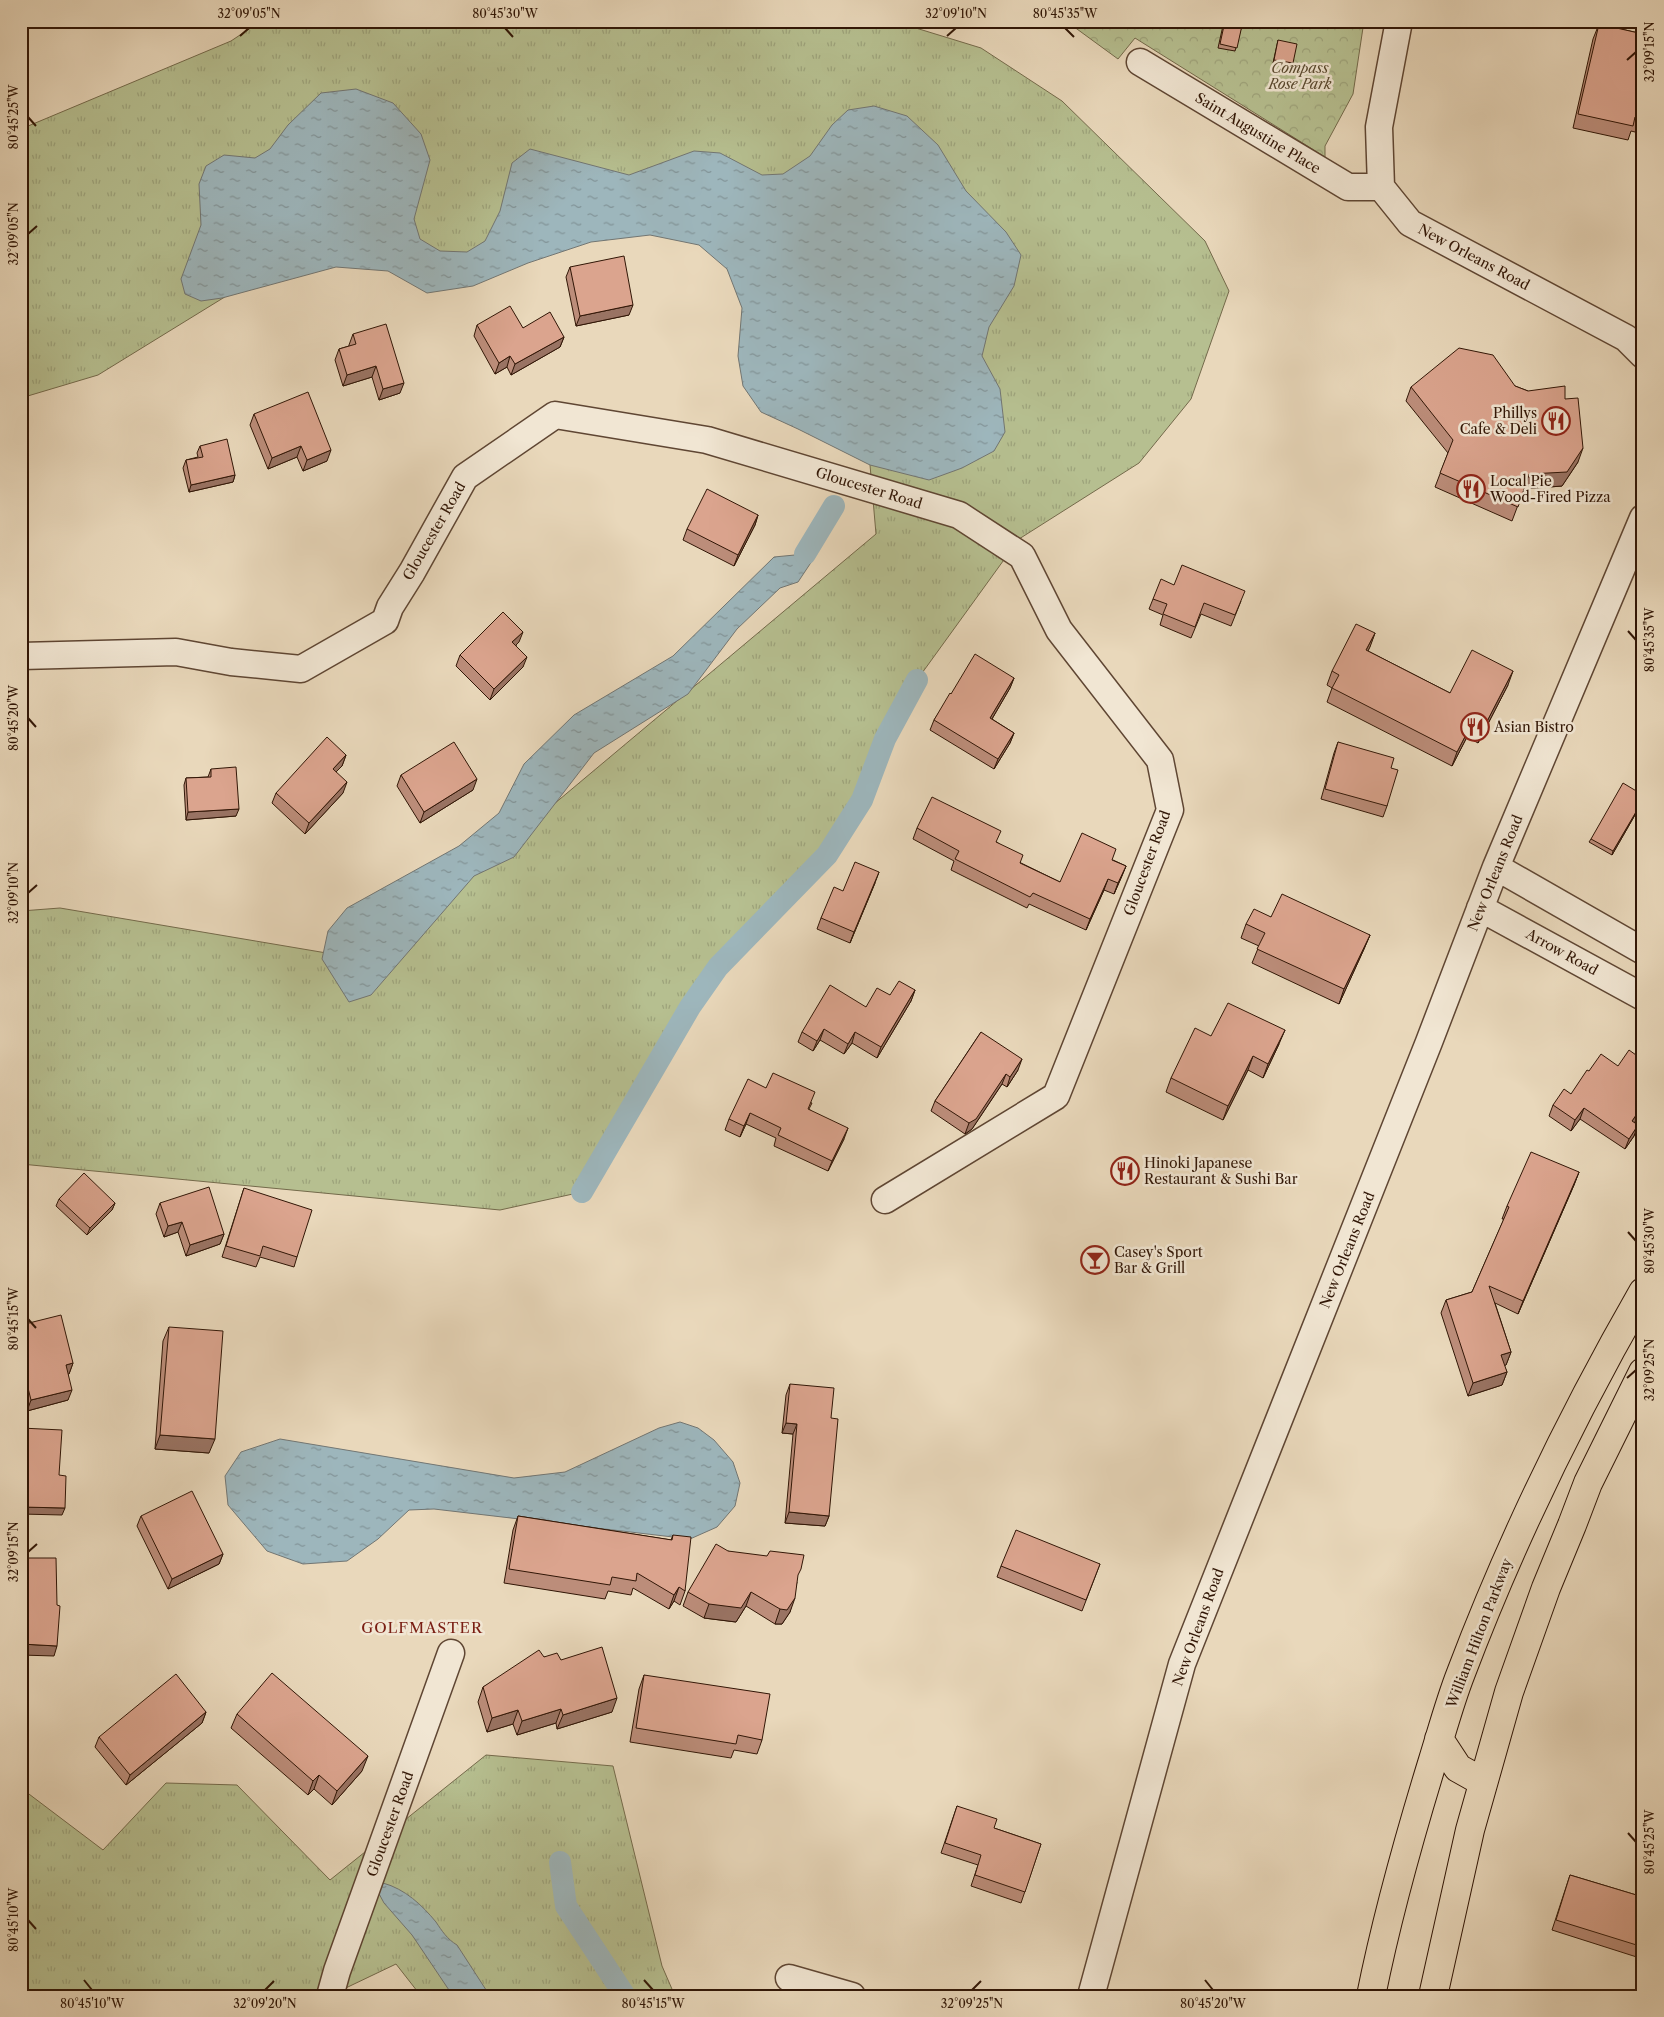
<svg xmlns="http://www.w3.org/2000/svg" width="1664" height="2017" font-family="'Libre Caslon Text',serif">
	<defs>
		<pattern id="grass-tufts" width="24" height="20" patternUnits="userSpaceOnUse" patternTransform="scale(1.25)"><rect width="24" height="20" fill="#b6bf90"/><path d="M3 7l-1-3M5 7V3M7 7l1-3M15 17l-1-3M17 17v-4M19 17l1-3" fill="none" stroke="#9da37b"/></pattern>
		<pattern id="park-crowns" width="20" height="18" patternUnits="userSpaceOnUse" patternTransform="scale(1.25)"><rect width="20" height="18" fill="#b6bf90"/><path d="M2 6a3 3 0 1 1 6 0M12 15a3 3 0 1 1 6 0" fill="none" stroke="#9da37b"/></pattern>
		<pattern id="water-ripples" width="26" height="14" patternUnits="userSpaceOnUse" patternTransform="scale(1.25)"><rect width="26" height="14" fill="#9db6bc"/><path d="M2 4q2-2 4 0t4 0M15 11q2-2 4 0t4 0" fill="none" stroke="#819397"/></pattern>
	</defs>
	<rect width="100%" height="100%" fill="#e9d8bb"/>
	<filter id="stains"><feTurbulence type="fractalNoise" baseFrequency=".004" numOctaves="4"/><feColorMatrix values="0 0 0 0 .2 0 0 0 0 .09 0 0 0 0 .02 0 0 0 .5 -.17"/></filter>
	<radialGradient id="worn" r=".72"><stop offset=".6" stop-color="#630" stop-opacity="0"/><stop offset="1" stop-color="#630" stop-opacity=".3"/></radialGradient>
	<path fill="url(#grass-tufts)" stroke="#746a4b" d="M261,21h632l88,27 81,53 143,140 24,50 -38,108 -52,64 -120,76 -102,141 -32,59 -23,61 -35,55 -109,112 -28,40 -108,185 -82,18 -479,-46v-253l39,-3 308,52 508,-426 -6,-69 -153,-270 -262,83 -110,-55 -247,152 -77,23v-269l210,-88z
		M486,1755l127,11 49,200 13,30h-254l-25,-32 -67,32h-308v-208l82,62 63,-67 71,2 93,95z"/>
	<path fill="url(#park-crowns)" stroke="#746a4b" d="M1066,21h298l-11,73 -28,52v11l-190,-119 -17,21z"/>
	<path fill="url(#water-ripples)" stroke="#727673" d="M356,89l37,14 28,31 9,26 -16,59 6,20 20,12 27,1 18,-11 15,-30 12,-48 18,-14 99,26 65,-24 26,2 42,22 21,-1 27,-18 22,-31 16,-15 26,-4 33,10 31,29 28,46 40,41 15,23 -7,31 -25,41 -7,29 18,33 5,43 -11,19 -32,17 -33,12 -59,-15 -72,-36 -37,-17 -18,-26 -5,-30 4,-48 -15,-39 -28,-24 -49,-10 -59,7 -63,21 -55,23 -46,7 -39,-22 -52,-4 -114,31 -21,3 -16,-7 -4,-15 20,-54 -2,-41 7,-18 18,-11 31,3 15,-9 18,-24 33,-32z
		M805,554l7,7 -14,21 -18,6 -43,41 -49,65 -94,59 -80,104 -40,19 -103,119 -22,7 -27,-43 6,-28 19,-23 112,-62 40,-33 25,-49 50,-49 99,-59 101,-99z
		M680,1422l18,6 16,12 19,22 7,21 -5,23 -18,21 -27,12 -256,-30 -25,1 -31,29 -31,22 -44,3 -36,-13 -39,-46 -3,-29 16,-24 39,-13 234,39 51,-6 94,-44z
		M383,1883c22,6 39,22 53,39 6,9 11,17 21,23l33,51h-37l-41,-61 -28,-32 -7,-13z"/>
	<g fill="none" stroke-linecap="round" stroke-linejoin="round">
		<path stroke="#9db6bc" stroke-width="22" d="M805,554l29,-48
			M582,1192l108,-185 28,-40 109,-112 35,-55 23,-61 32,-59
			M560,1862l6,44 59,90"/>
		<defs>
			<path id="minor" d="M1399,21l-20,106 2,60 29,36 216,115 17,17
				M1140,62l208,125h33
				M21,656l155,-4 55,10 70,7 84,-48 5,-14 22,-35 53,-95 90,-62 152,25 252,75 63,41 37,74 101,130 10,50 -114,286 -171,104
				M1496,867l147,84
				M1480,908l163,89
				M789,1978l63,18
				M330,1996l7,-25 114,-318
				M1091,1996l91,-332 247,-622 67,-175 147,-349"/>
			<path id="highway" d="M1439,1739l19,29 25,14
				M1371,1996c16,-80 38,-158 62,-236 9,-29 17,-59 28,-87 50,-132 112,-259 182,-381
				M1433,1996l37,-166 39,-138 37,-104 26,-63 16,-42 55,-111"/>
		</defs>
		<use href="#minor" stroke="#5f4633" stroke-width="29"/>
		<use href="#highway" stroke="#311606" stroke-width="30"/>
		<use href="#minor" stroke="#f1e6d3" stroke-width="26"/>
		<use href="#highway" stroke="#e9d8bb" stroke-width="28"/>
	</g>
	<path fill="#bc8d7a" stroke="#311606" d="M1224,21h19l-8,30 -17,-3z
		M1599,24l44,10v100l-12,-3 -3,9 -55,-12 20,-89z
		M1278,40l15,23 -1,4 -19,-4z
		M570,267l59,48 -53,11 -10,-49z
		M477,325l46,3 41,9 -4,10 -49,28 -4,-8 -12,7 -21,-38z
		M353,334l47,59 -21,7 -7,-23 -29,9 -8,-26 4,-11 10,-3v-1z
		M1515,386l13,5 50,71 -16,24 -38,3 -12,32 -77,-34 13,-34 -42,-52 5,-14z
		M254,414l73,47 -24,10 -6,-14 -29,12 -18,-44z
		M200,446l35,29 -2,7 -44,10 -6,-24 3,-8 12,-3 -1,-4z
		M758,515l-3,10 -21,41 -51,-26 4,-11z
		M1174,585l67,16 -10,25 -30,-12 -10,24 -31,-13 3,-10 -14,-6 4,-10z
		M1375,633l-7,18 82,42 58,-8 -30,58 -11,-6 -15,29 -125,-64 5,-14 -5,-3 5,-14z
		M519,642l-3,3 7,22 -33,33 -34,-34 4,-11z
		M1014,678l-4,10 -18,31 22,14 -4,10 -16,26 -64,-39 4,-10 17,-26z
		M1338,742l53,26 -4,38 -4,11 -62,-18 13,-46z
		M346,755l-4,11 -6,6 7,21 -38,41 -33,-31 4,-10z
		M211,769l25,47 -50,4 -2,-35 2,-7 22,-1z
		M401,775l72,15 -53,33 -23,-37z
		M1643,795v6l-31,54 -23,-13 2,-3z
		M917,828l80,14 24,21 39,19 53,-22 13,6 -12,28 -10,-4 -18,40 -57,-26 -2,4 -76,-38 3,-9 -41,-22z
		M875,883l-25,60 -33,-14 4,-11 22,-27z
		M1271,917l99,18 -6,14 -25,55 -87,-41 7,-17 -18,-8 5,-14z
		M915,990l-4,11 -34,57 -25,-15 -8,11 -24,-14 -7,11 -15,-9 4,-10 64,-25 24,-12z
		M981,1032l37,38 -11,17 -5,-3 -30,45 -7,5 -34,-23 4,-10z
		M1211,1036l68,8 -16,34 -15,-8 -25,50 -57,-28 5,-14z
		M766,1088l46,15 -3,6 35,30 -16,32 -54,-25 2,-8 -30,-14 -6,13 -15,-7 4,-11z
		M1571,1094l63,29 4,2 -4,11 -9,13 -45,-30 -9,12 -22,-15 4,-11z
		M1579,1172l-5,13 -56,129 -23,-11 16,49 -5,13h-2l3,7 -5,13 -34,11 -27,-83 5,-13 26,-8 32,-73h-2l5,-13z
		M244,1188l53,69 -3,10 -34,-10 -4,10 -34,-10z
		M59,1199l56,4 -3,7 -25,25 -31,-29z
		M160,1203l64,31 -4,10 -34,12 -8,-24 -14,5 -8,-23z
		M21,1325l52,38 -4,11h-1v26l-41,11 -6,-24z
		M169,1327l40,126 -54,-4 8,-108z
		M790,1384l39,132 -4,10 -40,-3 8,-89 -11,-1 4,-38z
		M141,1516l82,38 -4,10 -51,25 -31,-63z
		M518,1516l153,24 2,-5 12,56 -5,14 -6,-4 -5,8 -36,-21 -2,7 -23,-4 -3,8 -101,-16 9,-53z
		M728,1551l69,31 -7,30 -8,12h-7l-29,-18 -10,16 -32,-4 -21,-12 5,-14z
		M1100,1564l-18,47 -85,-34 4,-11z
		M544,1657l17,3 51,52 -55,17 -1,-6 -39,12 -4,-11 -26,8 -9,-30 5,-15z
		M644,1675l118,65 -5,14 -23,-4 -3,8 -101,-16 9,-53z
		M206,1712l-4,11 -76,62 -31,-38 4,-10z
		M237,1714l125,57 -30,34 -18,-16 -6,6 -77,-67z
		M957,1806l37,22 47,16 -20,59 -50,-17 7,-21 -37,-12z
		M1570,1875l73,22v62l-91,-29z"/>
	<path fill="#997363" stroke="#311606" d="M633,305l-4,10 -53,11 4,-10z
		M564,337l-4,10 -49,28 4,-11z
		M510,356l-3,11 -12,7 4,-11z
		M376,366l-4,11 -29,9 4,-11z
		M404,383l-4,10 -21,7 4,-11z
		M301,446l-4,11 -29,12 4,-11z
		M1583,448l-5,14 -16,24 -38,3 5,-15z
		M331,450l-4,11 -24,10 4,-11z
		M235,475l-2,7 -44,10 2,-7z
		M758,515l-3,10 -21,41 4,-11z
		M523,632l-4,10 -11,11 4,-11z
		M1375,633l-5,14 -9,17 5,-14z
		M527,657l-4,10 -33,33 4,-11z
		M1513,671l-5,14 -30,58 5,-14z
		M1014,678l-4,10 -24,41 4,-11z
		M1472,723l-5,14 -15,29 5,-14z
		M1014,733l-4,10 -16,26 4,-10z
		M346,755l-4,11 -13,13 4,-10z
		M477,779l-4,11 -53,33 4,-11z
		M347,782l-4,11 -38,41 4,-11z
		M1643,800v1l-31,54 1,-4z
		M239,809l-3,7 -50,4 2,-8z
		M1126,866l-4,10 -8,18 4,-11z
		M879,872l-4,11 -25,60 4,-11z
		M1108,879l-4,11 -18,40 4,-11z
		M1370,935l-6,14 -25,55 5,-15z
		M915,990l-4,11 -34,57 4,-11z
		M824,1029l-4,11 -7,11 4,-10z
		M1285,1030l-6,14 -16,34 5,-14z
		M855,1032l-3,11 -8,11 4,-10z
		M1253,1056l-5,14 -25,50 5,-14z
		M1022,1059l-4,11 -11,17 3,-10z
		M1006,1074l-4,10 -30,45 -7,5 4,-11z
		M1643,1105v5l-15,22 4,-11z
		M1584,1108l-4,11 -9,12 4,-11z
		M750,1113l-4,11 -6,13 4,-11z
		M1638,1125l-4,11 -9,13 4,-10z
		M848,1128l-4,11 -16,32 4,-10z
		M1579,1172l-5,13 -56,129 5,-13z
		M115,1203l-3,7 -25,25 3,-7z
		M182,1222l-4,10 -14,5 4,-11z
		M224,1234l-4,10 -34,12 4,-11z
		M1511,1352l-5,13 -10,3 5,-13z
		M73,1363l-4,11 -7,2 4,-11z
		M1507,1372l-5,13 -34,11 5,-13z
		M72,1390l-4,10 -41,11 4,-11z
		M786,1423l11,1 -4,10 -11,-1z
		M160,1435l55,4 -6,14 -54,-4z
		M21,1507l44,1 -3,7 -41,-1z
		M789,1512l40,4 -4,10 -40,-3z
		M223,1554l-4,10 -51,25 4,-10z
		M679,1587l-5,14 -5,8 5,-14z
		M751,1592l-5,14 -10,16 -32,-4 5,-14z
		M795,1598l-5,14 -8,12h-7l5,-15z
		M21,1644l36,2 -3,10 -33,-1z
		M617,1698l-5,14 -55,17 6,-14z
		M561,1709l-5,14 -39,12 5,-14z
		M518,1710l-5,14 -26,8 5,-14z
		M206,1712l-4,11 -76,62 4,-10z
		M368,1756l-6,15 -30,34 5,-14z
		M319,1775l-5,14 -6,6 5,-14z"/>
	<path fill="#dba48e" stroke="#311606" d="M1225,21h18l-6,27 -17,-4z
		M1599,24l44,10v85l-8,-2 -2,9 -55,-12z
		M1278,40l19,4 -4,19 -19,-3z
		M624,256l9,49 -53,11 -10,-49z
		M510,306l13,22 27,-16 14,25 -49,27 -5,-8 -11,7 -22,-38z
		M386,324l18,59 -21,6 -7,-23 -29,9 -8,-26 17,-5 -3,-10z
		M1459,348l34,7 22,31 13,5 37,-5v13l13,-1 5,50 -16,24 -38,2 -11,33 -78,-34 13,-33 -42,-53z
		M308,392l23,58 -24,10 -6,-14 -29,12 -18,-44z
		M227,439l8,36 -44,10 -5,-25 17,-3 -3,-11z
		M707,489l51,26 -20,40 -51,-26z
		M1182,565l63,26 -10,24 -31,-12 -9,24 -32,-13 4,-10 -14,-5 8,-20 13,6z
		M503,612l20,20 -11,10 15,15 -33,32 -34,-34z
		M1356,624l19,9 -9,17 84,43 22,-43 41,21 -30,58 -11,-6 -15,29 -125,-64 7,-13 -7,-4z
		M975,654l39,24 -24,40 24,15 -16,26 -64,-39 16,-27 1,1z
		M327,737l19,18 -13,14 14,13 -38,41 -33,-30z
		M454,742l23,37 -53,33 -23,-37z
		M1338,742l56,16 -3,10 7,2 -11,36 -62,-17z
		M236,767l3,42 -51,3 -2,-34 25,-1v-8z
		M1623,783l20,12v5l-30,51 -22,-12z
		M932,797l69,34 -5,11 27,13 -3,8 40,19 22,-49 34,16 -4,11 14,6 -8,17 -10,-4 -18,40 -57,-26 -3,4 -75,-38 4,-8 -42,-23z
		M855,862l24,10 -25,60 -33,-14 13,-31 9,4z
		M1282,894l88,41 -26,54 -87,-40 8,-16 -19,-9 8,-15 17,8z
		M899,981l16,9 -34,57 -26,-15 -7,12 -24,-15 -7,12 -15,-9 28,-47 36,22 11,-19 13,7z
		M1228,1003l57,27 -17,34 -15,-8 -25,50 -57,-28 24,-50 16,8z
		M981,1032l41,27 -12,18 -4,-3 -30,45 -7,4 -34,-22z
		M1629,1050l14,10v45l-11,16 6,4 -9,14 -45,-31 -9,12 -22,-15 11,-16 7,5 16,-24 2,1 12,-17 17,12z
		M773,1073l42,19 -7,17 40,19 -16,33 -54,-26 3,-7 -31,-15 -6,13 -15,-7 19,-40 18,9z
		M1531,1152l48,20 -56,129 -34,-15 22,66 -10,3 6,17 -34,11 -27,-83 26,-8 37,-85 -2,-1z
		M84,1173l31,30 -25,25 -31,-29z
		M209,1187l15,47 -34,11 -8,-23 -14,4 -8,-23z
		M244,1188l68,22 -15,47 -34,-11 -3,10 -34,-10z
		M61,1315l12,48 -7,2 6,25 -41,10 -10,-40v-35z
		M169,1327l54,4 -8,108 -55,-4z
		M790,1384l44,4 -3,30 7,1 -9,97 -40,-4 8,-88 -11,-1z
		M21,1428l41,2 -3,45 7,1 -1,32 -44,-1z
		M192,1491l31,63 -51,25 -31,-63z
		M518,1516l154,24 1,-5 18,2 -6,54 -6,-4 -5,8 -37,-22 -1,8 -24,-4 -2,8 -101,-16z
		M1016,1530l84,34 -14,36 -85,-34z
		M716,1544l12,7 39,5 3,-5 34,4 -3,14 -3,6 -3,23 -8,12 -7,-1 -29,-17 -10,16 -32,-4 -21,-12z
		M21,1558h35l1,47 3,1 -3,40 -36,-2z
		M602,1647l15,51 -54,17 -2,-6 -39,12 -4,-11 -26,8 -9,-31 56,-37 5,7 13,-4 4,7z
		M272,1673l96,83 -31,35 -18,-16 -6,6 -76,-67z
		M176,1674l30,38 -76,63 -31,-38z
		M644,1675l126,19 -8,46 -24,-5 -2,9 -100,-16z
		M957,1806l40,13 -3,9 47,16 -16,48 -50,-17 6,-20 -36,-12z
		M1570,1875l73,22v50l-87,-27z"/>
	<path fill="none" stroke="#311606" stroke-width="2" d="M505,28l8,9M1065,28l9,9M240,36l9,-8M947,36l9,-8M1627,60l9,-8M28,117l8,9M28,234l9,-8M1628,631l8,9M28,718l8,9M28,893l9,-8M1628,1232l8,9M28,1319l8,9M1627,1378l9,-8M28,1552l9,-8M1628,1833l8,9M28,1920l8,9M84,1980l8,10M644,1980l9,10M1205,1980l8,10M265,1990l9,-9M972,1990l9,-9"/>
	<defs>
		<symbol id="restaurant-ring" viewBox="-11 -11 22 22"><circle r="9.5" fill="#f1e6d3" stroke="#8f2418" stroke-width="1.5"/><path d="M-5-6h1v4h1v-4h1v4h1v-4h1v5L-1.5 .5V6h-2V.5L-5-1ZM5-6V6H3V1.5H1.5Q1.5-4 5-6Z" fill="#8f2418"/></symbol>
		<symbol id="bar-ring" viewBox="-11 -11 22 22"><circle r="9.5" fill="#f1e6d3" stroke="#8f2418" stroke-width="1.5"/><path d="M-6-5H6L.8 .8V4.5H3.5V6h-7V4.5H-.8V.8Z" fill="#8f2418"/></symbol>
	</defs>
	<g fill-rule="evenodd">
		<use href="#restaurant-ring" x="1540" y="405" width="32" height="32"/>
		<use href="#restaurant-ring" x="1455" y="473" width="32" height="32"/>
		<use href="#restaurant-ring" x="1459" y="711" width="32" height="32"/>
		<use href="#restaurant-ring" x="1109" y="1155" width="32" height="32"/>
		<use href="#bar-ring" x="1079" y="1244" width="32" height="32"/>
	</g>
	<g text-anchor="middle" stroke-width="5" stroke-linejoin="round" paint-order="stroke">
		<g font-size="14" font-style="italic" fill="#59492f" stroke="#f1e6d3">
			<text x="1300" y="73">Compass<tspan x="1300" dy="16">Rose Park</tspan></text>
		</g>
		<g font-size="14" fill="#311606" stroke="#f1e6d3">
			<text transform="translate(1258 133) rotate(31)" y="5">Saint Augustine Place</text>
			<text transform="translate(1474 257) rotate(28)" y="5">New Orleans Road</text>
			<text transform="translate(869 488) rotate(17)" y="5">Gloucester Road</text>
			<text transform="translate(434 531) rotate(-60)" y="5">Gloucester Road</text>
			<text transform="translate(1147 863) rotate(-70)" y="5">Gloucester Road</text>
			<text transform="translate(1495 873) rotate(-68)" y="5">New Orleans Road</text>
			<text transform="translate(1562 952) rotate(29)" y="5">Arrow Road</text>
			<text transform="translate(1347 1250) rotate(-68)" y="5">New Orleans Road</text>
			<text transform="translate(1198 1627) rotate(-70)" y="5">New Orleans Road</text>
			<text transform="translate(1479 1633) rotate(-69)" y="5">William Hilton Parkway</text>
			<text transform="translate(390 1824) rotate(-70)" y="5">Gloucester Road</text>
		</g>
		<g font-size="14" fill="#311606" stroke="#f1e6d3" text-anchor="start">
			<text x="1537" y="418" text-anchor="end">Phillys<tspan x="1537" dy="16">Cafe &amp; Deli</tspan></text>
			<text x="1490" y="486">Local Pie<tspan x="1490" dy="16">Wood-Fired Pizza</tspan></text>
			<text x="1494" y="732">Asian Bistro</text>
			<text x="1144" y="1168">Hinoki Japanese<tspan x="1144" dy="16">Restaurant &amp; Sushi Bar</tspan></text>
			<text x="1114" y="1257">Casey's Sport<tspan x="1114" dy="16">Bar &amp; Grill</tspan></text>
		</g>
		<g font-size="15" letter-spacing="1" fill="#7a1f14" stroke="#f1e6d3">
			<text x="422" y="1633">GOLFMASTER</text>
		</g>
	</g>
	<rect width="1664" height="2017" fill="none" stroke="#e9d8bb" stroke-width="55"/>
	<rect x="28" y="28" width="1608" height="1962" fill="none" stroke="#311606" stroke-width="2"/>
	<g font-size="12" text-anchor="middle" fill="#311606">
		<text x="249" y="18">32°09'05"N</text>
		<text x="505" y="18">80°45'30"W</text>
		<text x="956" y="18">32°09'10"N</text>
		<text x="1065" y="18">80°45'35"W</text>
		<text transform="translate(1650 52) rotate(-90)" y="4">32°09'15"N</text>
		<text transform="translate(14 117) rotate(-90)" y="4">80°45'25"W</text>
		<text transform="translate(14 234) rotate(-90)" y="4">32°09'05"N</text>
		<text transform="translate(1650 640) rotate(-90)" y="4">80°45'35"W</text>
		<text transform="translate(14 718) rotate(-90)" y="4">80°45'20"W</text>
		<text transform="translate(14 893) rotate(-90)" y="4">32°09'10"N</text>
		<text transform="translate(1650 1241) rotate(-90)" y="4">80°45'30"W</text>
		<text transform="translate(14 1319) rotate(-90)" y="4">80°45'15"W</text>
		<text transform="translate(1650 1370) rotate(-90)" y="4">32°09'25"N</text>
		<text transform="translate(14 1552) rotate(-90)" y="4">32°09'15"N</text>
		<text transform="translate(1650 1842) rotate(-90)" y="4">80°45'25"W</text>
		<text transform="translate(14 1920) rotate(-90)" y="4">80°45'10"W</text>
		<text x="92" y="2008">80°45'10"W</text>
		<text x="265" y="2008">32°09'20"N</text>
		<text x="653" y="2008">80°45'15"W</text>
		<text x="972" y="2008">32°09'25"N</text>
		<text x="1213" y="2008">80°45'20"W</text>
	</g>
	<rect width="100%" height="100%" filter="url(#stains)"/>
	<rect width="100%" height="100%" fill="url(#worn)"/>
</svg>
